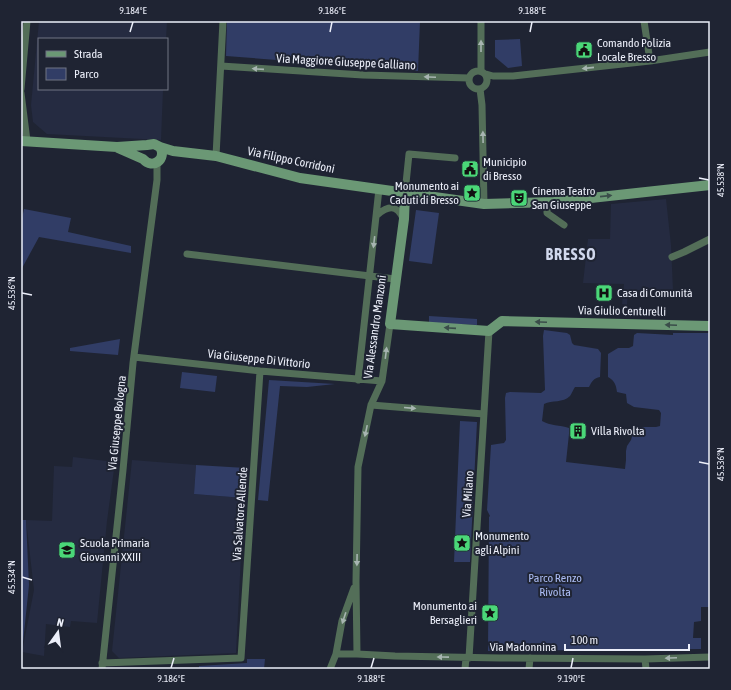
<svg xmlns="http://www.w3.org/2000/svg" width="731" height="690" font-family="'Asap Condensed',sans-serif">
	<rect width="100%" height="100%" fill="#1f2433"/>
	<path fill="#252b41" d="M39,21h128l-1,18h-127v50h124l-2,51 -114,-6 -14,-12 -2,-17z
		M666,199l5,46 2,45h-45l-1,15 -5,-1 2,-20 -41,-1 5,-44h22l1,-35z
		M73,457l42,5 -8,59 -10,102 -26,-2 -1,6 -24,-3 -2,32 -22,-4 12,-62 -8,-70 26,1 2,-55 18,1z
		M132,460l64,5 -2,29 50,4 -8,155 -117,5 -7,-7z"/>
	<path fill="#313d66" d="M227,21h193l-2,50 -192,-15z
		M520,39l2,27 -14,2 -13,-11v-17z
		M24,209l47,9 -3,14 63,14v7l-92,-16 -18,33v-47z
		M416,210l23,3 -7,51 -23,-3z
		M429,316l48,3v6l-48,-2z
		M544,330l23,3 3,2 2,8 2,2 24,4 3,4 -1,24c-6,1 -8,4 -11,10h-14c-2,3 -3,6 -5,9 -7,7 -18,4 -26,8l-2,17c8,5 18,4 27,7v6l-3,28 59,7 1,-9v-9l1,-5 4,-6 3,-11 9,-2h13l4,-1 1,-13 -2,-3 -25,-3 -7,-4 -1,-9 -9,-2c-1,-7 -2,-11 -9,-15v-23l10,-6h11l4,-2 1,-11 3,-2 36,2v-2h37v274h-9v14l-7,1 -1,16h8v11l-213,2 1,-134 1,-1 -3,-6 4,-65 6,-1 7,-1 2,-3 -1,-42 1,-5 4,-1 31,1 4,-3 -2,-54z
		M120,339l-2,16 -48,-4v-3z
		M182,372l35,4 -2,16 -35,-4z
		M269,380l66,4 -28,3 -27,-1 -12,115 -10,-1z
		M460,421l17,1 -7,140h-16z
		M196,465l50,3 -2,30 -50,-4z
		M21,520h5l3,65 -7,67 -1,3z
		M247,659h18l-1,10h-65v-3l48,-3z"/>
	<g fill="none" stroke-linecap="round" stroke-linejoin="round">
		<path stroke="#536e58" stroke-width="7" d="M644,21l6,40
			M221,66l142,9 106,3
			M469 80a9 9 0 1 1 18 0a9 9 0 1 1-18 0Z
			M481,71v-50
			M486,74l7,2h20l137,-15 60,-9
			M21,89l6,-68
			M480,89l2,16 2,99
			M21,93l6,48
			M216,156l7,-135
			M405,193l4,-39 46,4
			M547,202v11l17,12
			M377,215c11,-9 19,-11 26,3
			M187,254l208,25
			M672,257l12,-5 26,-13
			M134,357l126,14 122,10
			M358,380l21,-191
			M371,405l113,9
			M336,654h21l38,2 105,2 145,1 65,-2
			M357,654l-1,-72 2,-115 13,-62 11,-24 8,-57
			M469,658l20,-327
			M645,659l1,10
			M102,663l139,-5 19,-287
			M102,669l21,-199 10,-107 24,-183v-18
			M330,669l6,-15 6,-33 12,-33
			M465,669l1,-11
			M529,669l1,-11"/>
		<path stroke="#6b9875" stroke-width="10" d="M21,141l96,6 30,-2 7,-1 6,3 13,4 43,5 84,22 184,26 70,-2 156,-17
			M118,148l25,11c10,11 24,0 17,-12
			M405,193l-1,26 -14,105 99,7 13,-10 208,5"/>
	</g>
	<defs><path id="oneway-solid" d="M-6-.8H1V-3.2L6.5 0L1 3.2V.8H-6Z"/></defs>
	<g fill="#a7b5b1">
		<use href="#oneway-solid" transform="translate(481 46) rotate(-90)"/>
		<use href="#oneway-solid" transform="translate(588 68) rotate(174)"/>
		<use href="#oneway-solid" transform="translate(258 69) rotate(-176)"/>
		<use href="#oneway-solid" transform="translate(430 77) rotate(-178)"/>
		<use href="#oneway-solid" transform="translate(483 137) rotate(-91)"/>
		<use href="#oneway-solid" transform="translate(374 242) rotate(97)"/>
		<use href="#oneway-solid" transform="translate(386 353) rotate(-83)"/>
		<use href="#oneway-solid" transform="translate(410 408) rotate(5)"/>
		<use href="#oneway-solid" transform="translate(366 431) rotate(102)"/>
		<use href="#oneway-solid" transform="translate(357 560) rotate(91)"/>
		<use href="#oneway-solid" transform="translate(344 618) rotate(108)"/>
		<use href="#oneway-solid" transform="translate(443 657) rotate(-179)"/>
		<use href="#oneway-solid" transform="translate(671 658) rotate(178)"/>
	</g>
	<g fill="#3a4d4a">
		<use href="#oneway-solid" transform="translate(606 196) rotate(-6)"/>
		<use href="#oneway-solid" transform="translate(541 322) rotate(-178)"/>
		<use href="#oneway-solid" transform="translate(671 325) rotate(-178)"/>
		<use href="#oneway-solid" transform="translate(450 328) rotate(-176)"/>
	</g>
	<path fill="none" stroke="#eceffa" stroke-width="1.5" d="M130,32l3,-10M330,32l2,-10M530,32l2,-10M699,178l10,2M22,293l10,2M699,462l10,2M22,577l10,3M171,668l3,-10M371,668l3,-10M571,668l2,-10"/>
	<defs>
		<symbol id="civic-square" viewBox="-11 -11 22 22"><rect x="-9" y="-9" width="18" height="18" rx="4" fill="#4ad778" stroke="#1f2433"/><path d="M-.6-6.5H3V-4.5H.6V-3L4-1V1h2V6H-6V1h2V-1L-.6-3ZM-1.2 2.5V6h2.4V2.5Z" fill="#111"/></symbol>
		<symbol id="sight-square" viewBox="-11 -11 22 22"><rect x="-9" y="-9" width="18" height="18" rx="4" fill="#4ad778" stroke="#1f2433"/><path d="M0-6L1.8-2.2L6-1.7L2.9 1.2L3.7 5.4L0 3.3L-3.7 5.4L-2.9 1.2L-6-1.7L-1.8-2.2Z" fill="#111"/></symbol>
		<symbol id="theatre-square" viewBox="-11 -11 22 22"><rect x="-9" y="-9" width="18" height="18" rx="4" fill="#4ad778" stroke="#1f2433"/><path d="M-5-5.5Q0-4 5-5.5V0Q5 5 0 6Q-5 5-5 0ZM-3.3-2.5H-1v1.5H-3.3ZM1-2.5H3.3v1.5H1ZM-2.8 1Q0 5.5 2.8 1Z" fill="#111"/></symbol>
		<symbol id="hospital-square" viewBox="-11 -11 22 22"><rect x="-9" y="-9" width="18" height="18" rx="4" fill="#4ad778" stroke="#1f2433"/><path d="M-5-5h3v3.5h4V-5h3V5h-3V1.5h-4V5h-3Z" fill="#111"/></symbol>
		<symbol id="building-square" viewBox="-11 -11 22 22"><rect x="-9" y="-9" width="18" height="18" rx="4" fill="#4ad778" stroke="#1f2433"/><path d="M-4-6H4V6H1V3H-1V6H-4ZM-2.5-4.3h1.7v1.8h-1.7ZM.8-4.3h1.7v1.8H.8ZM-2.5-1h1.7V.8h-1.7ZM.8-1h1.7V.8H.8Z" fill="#111"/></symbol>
		<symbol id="school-square" viewBox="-11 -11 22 22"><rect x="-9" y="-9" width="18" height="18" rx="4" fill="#4ad778" stroke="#1f2433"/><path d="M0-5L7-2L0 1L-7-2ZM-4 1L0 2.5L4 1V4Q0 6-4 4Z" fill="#111"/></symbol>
	</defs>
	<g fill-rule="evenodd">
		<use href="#civic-square" x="574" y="40" width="20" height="20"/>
		<use href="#civic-square" x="460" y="159" width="20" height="20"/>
		<use href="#sight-square" x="462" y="183" width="20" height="20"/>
		<use href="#theatre-square" x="509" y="188" width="20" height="20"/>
		<use href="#hospital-square" x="594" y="283" width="20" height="20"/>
		<use href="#building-square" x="568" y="421" width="20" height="20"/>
		<use href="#sight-square" x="452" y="533" width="20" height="20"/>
		<use href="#school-square" x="57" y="540" width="20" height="20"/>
		<use href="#sight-square" x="480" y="603" width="20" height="20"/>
	</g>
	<g text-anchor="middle" stroke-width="4" stroke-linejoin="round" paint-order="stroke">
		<g font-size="12" fill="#eceffa" stroke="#1f2433" text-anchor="start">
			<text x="597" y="47">Comando Polizia<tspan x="597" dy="14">Locale Bresso</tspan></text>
			<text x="483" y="166">Municipio<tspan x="483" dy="14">di Bresso</tspan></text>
			<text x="459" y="190" text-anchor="end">Monumento ai<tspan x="459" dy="14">Caduti di Bresso</tspan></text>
			<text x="532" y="195">Cinema Teatro<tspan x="532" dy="14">San Giuseppe</tspan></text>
			<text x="617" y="297">Casa di Comunità</text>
			<text x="591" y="435">Villa Rivolta</text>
			<text x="475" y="540">Monumento<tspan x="475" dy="14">agli Alpini</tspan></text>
			<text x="80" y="547">Scuola Primaria<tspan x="80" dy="14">Giovanni XXIII</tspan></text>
			<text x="477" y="610" text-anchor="end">Monumento ai<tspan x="477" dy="14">Bersaglieri</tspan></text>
		</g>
		<g font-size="12" fill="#eceffa" stroke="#1f2433">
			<text transform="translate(346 62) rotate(3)" y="4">Via Maggiore Giuseppe Galliano</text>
			<text transform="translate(291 160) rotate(12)" y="4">Via Filippo Corridoni</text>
			<text transform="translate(622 311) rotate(1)" y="4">Via Giulio Centurelli</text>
			<text transform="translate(375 327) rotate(-82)" y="4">Via Alessandro Manzoni</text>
			<text transform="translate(259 359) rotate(6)" y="4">Via Giuseppe Di Vittorio</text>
			<text transform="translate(117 423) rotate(-84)" y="4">Via Giuseppe Bologna</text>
			<text transform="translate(468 494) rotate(-86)" y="4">Via Milano</text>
			<text transform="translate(240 514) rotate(-86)" y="4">Via Salvatore Allende</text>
			<text x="523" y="651">Via Madonnina</text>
		</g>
		<g font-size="12" fill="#acbdf5" stroke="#1f2433">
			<text x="555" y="582">Parco Renzo<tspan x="555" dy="14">Rivolta</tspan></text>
		</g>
		<g font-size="16" font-weight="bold" letter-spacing="1" fill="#d1d8ed" stroke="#1f2433">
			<text x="571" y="260">BRESSO</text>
		</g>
	</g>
	<rect width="731" height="690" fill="none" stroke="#1f2433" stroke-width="44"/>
	<rect x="38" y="38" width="130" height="52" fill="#1f2433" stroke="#717583"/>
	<rect x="46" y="51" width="20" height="6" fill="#6b9875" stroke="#717583"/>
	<text x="74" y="58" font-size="12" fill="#eceffa">Strada</text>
	<rect x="46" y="68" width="20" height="12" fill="#313d66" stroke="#717583"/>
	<text x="74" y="78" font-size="12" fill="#eceffa">Parco</text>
	<g transform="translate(58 632) rotate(14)" stroke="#1f2433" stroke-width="3" paint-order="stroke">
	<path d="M0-3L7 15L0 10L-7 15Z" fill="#eceffa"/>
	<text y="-6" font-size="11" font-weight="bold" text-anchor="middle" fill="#eceffa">N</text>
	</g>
	<path d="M565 644v6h124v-6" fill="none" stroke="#eceffa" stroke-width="2"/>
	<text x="571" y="644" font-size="12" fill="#eceffa" stroke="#1f2433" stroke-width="3" paint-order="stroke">100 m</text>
	<rect x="22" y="22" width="687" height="646" fill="none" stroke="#eceffa" stroke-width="1.5"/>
	<g font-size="10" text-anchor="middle" fill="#eceffa">
		<text x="133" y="14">9.184°E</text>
		<text x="332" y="14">9.186°E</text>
		<text x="532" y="14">9.188°E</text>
		<text transform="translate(720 180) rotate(-90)" y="4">45.538°N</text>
		<text transform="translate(11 293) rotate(-90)" y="4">45.536°N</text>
		<text transform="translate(720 464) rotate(-90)" y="4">45.536°N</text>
		<text transform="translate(11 577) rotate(-90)" y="4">45.534°N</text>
		<text x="171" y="682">9.186°E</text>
		<text x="371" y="682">9.188°E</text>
		<text x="571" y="682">9.190°E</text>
	</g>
</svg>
